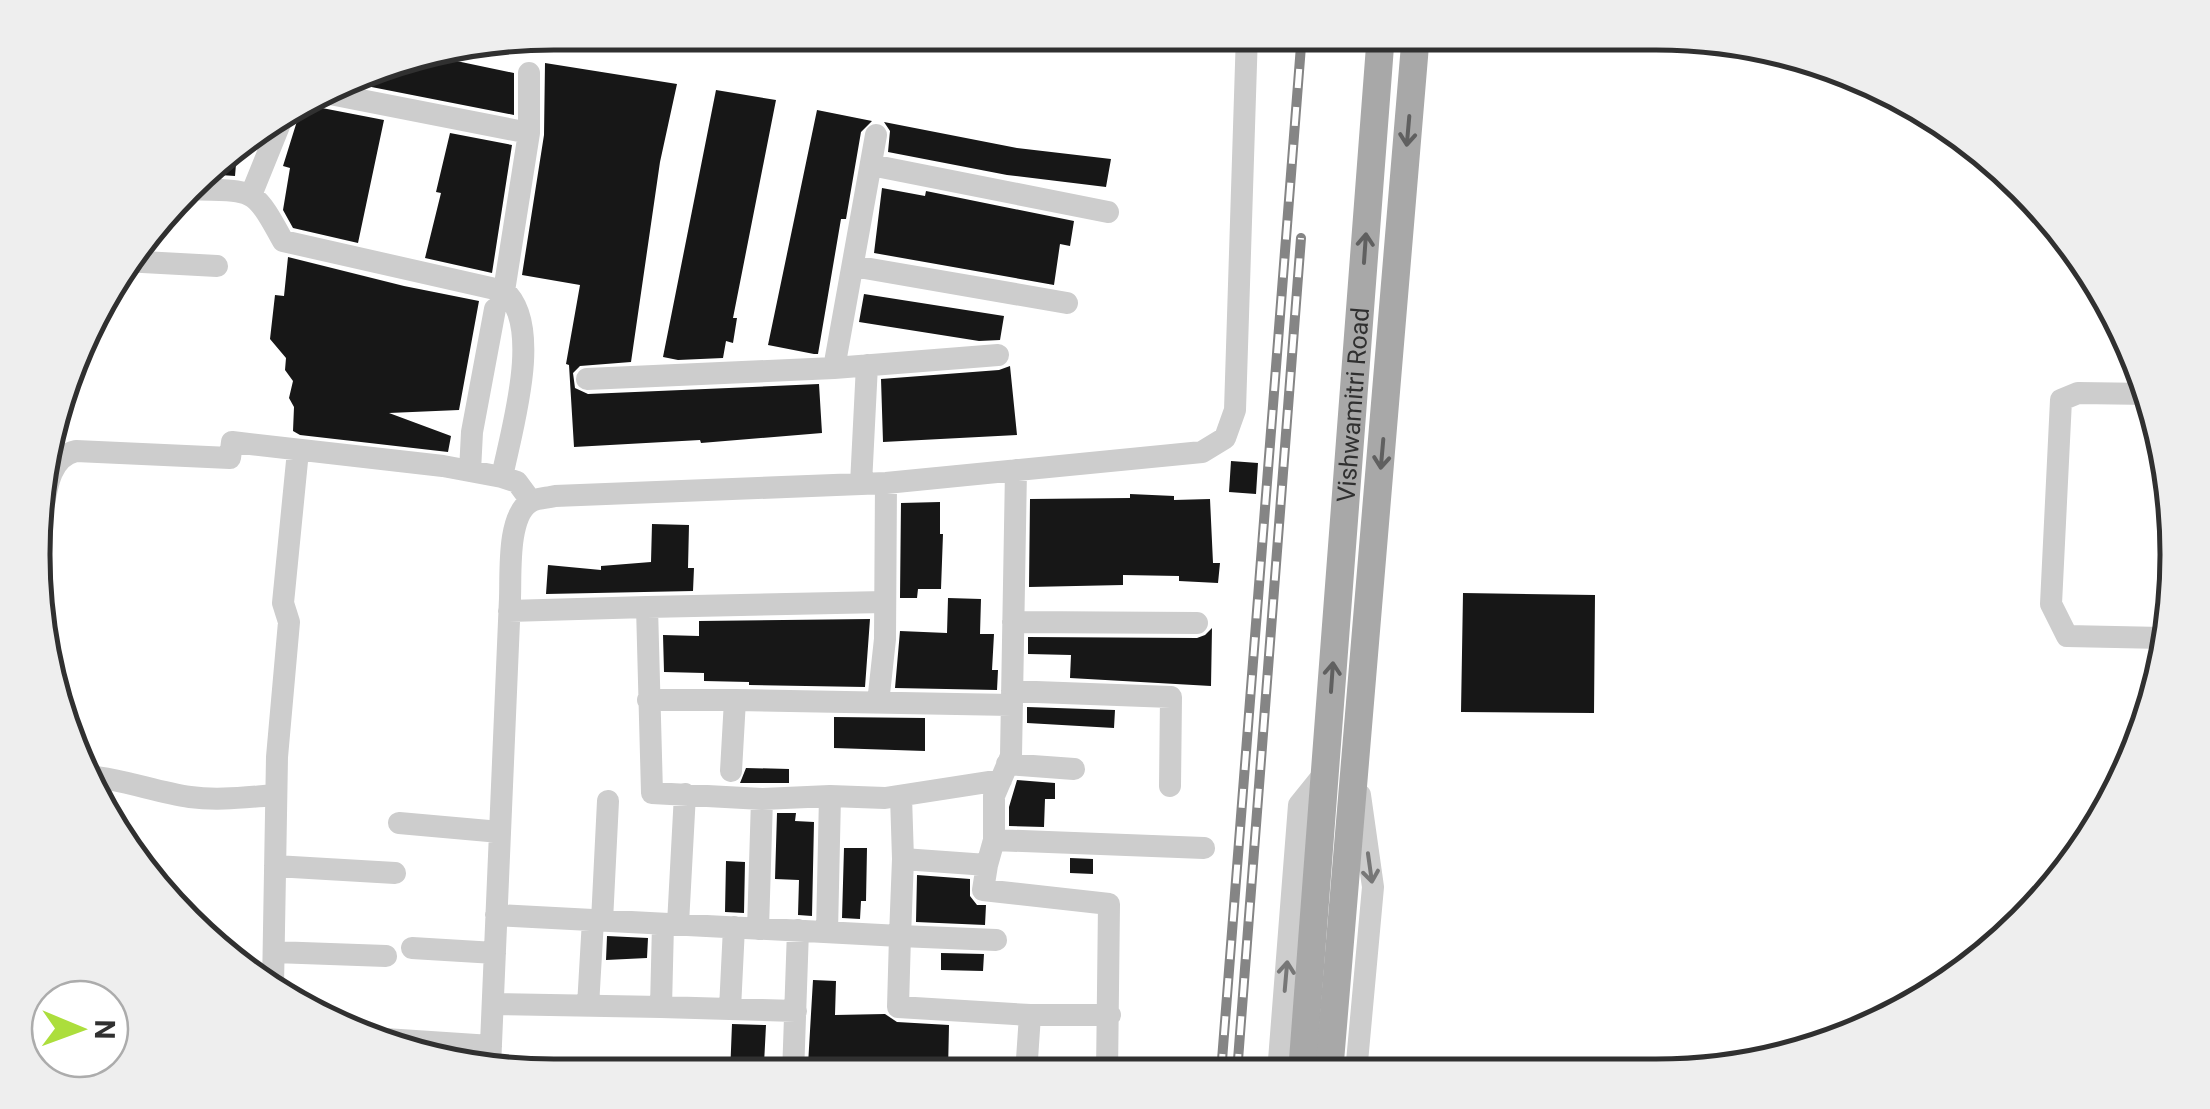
<svg xmlns="http://www.w3.org/2000/svg" width="2210" height="1109" font-family="Roboto,sans-serif">
	<rect width="100%" height="100%" fill="#fff"/>
	<path fill="#171717" d="M423,54l91,19v42l-168,-33 40,-22z
		M545,63l132,21 -17,78 -29,200 -51,4 -7,7 2,15 13,6 231,-10 3,49 -121,10 -1,-3 -126,7 -5,-82 -3,-1 14,-79 -58,-10 22,-140z
		M716,90l60,10 -43,218h4l-4,25 -7,-2 -3,17 -45,2 -15,-3z
		M312,100l10,8 62,12 -26,123 -65,-15 -10,-18 7,-42 -7,-2 14,-45 -1,-12z
		M817,110l55,11 -11,11 -15,87h-5l-23,135h-4l-46,-9z
		M884,122l133,26 94,11 -5,28 -99,-12 -119,-23 2,-21z
		M450,133l62,12 -20,128 -67,-15 16,-65 -5,-1z
		M238,140l-3,36 -30,-2 31,-33z
		M882,188l43,8 1,-5 148,30 -4,25 -10,-2 -6,41 -180,-32z
		M288,257l116,29 75,15 -20,109 -70,3 62,23 -3,16 -148,-17 -7,-4 1,-24 -5,-9 4,-17 -8,-11 1,-12 -16,-19 5,-44 9,1z
		M864,294l140,22 -4,24 -21,1 -120,-19z
		M1010,366l7,69 -134,7 -2,-63 118,-9z
		M1231,461l27,2 -2,31 -27,-2z
		M1130,494l44,2v4l36,-1 3,64h7l-2,20 -39,-2v-5l-56,-1v10l-94,2 1,-88 100,-1z
		M940,502v32h3l-2,55h-23l-1,9h-17l1,-95z
		M652,524l37,1 -1,43h6l-1,23 -147,3 2,-29 53,5v-4l50,-4z
		M1463,593l132,2 -1,118 -133,-1z
		M948,598l33,1 -1,35h14l-2,36h6l-1,20 -102,-2 5,-57 47,2z
		M870,619l-5,68 -116,-2v-3l-45,-1v-8l-40,-1 -1,-37 36,1v-15z
		M1212,628l-1,58 -141,-8 1,-23 -43,-1v-17l169,1 8,-3z
		M1027,707l88,3 -1,18 -87,-5z
		M834,717l91,1v33l-91,-3z
		M746,768l43,1v14h-49z
		M1017,780l38,3v16h-10l-1,28 -35,-1v-19z
		M777,813h19l-1,8 19,1 -2,94 -14,-1 1,-35 -24,-1z
		M844,848h23l-1,53h-5l-1,18 -18,-1z
		M1070,858l23,1v15l-23,-1z
		M726,861l19,1 -1,51 -19,-1z
		M917,875l53,4v17l7,9h9l-1,20 -69,-3z
		M607,936l41,2 -1,20 -41,2z
		M941,953l43,1 -1,17 -42,-1z
		M813,980l23,1 -1,34 50,-1 12,8 52,3 -1,46 -140,-6z
		M732,1024l34,1 -2,39h-5v11h-29z"/>
	<g fill="none" stroke-linecap="round" stroke-linejoin="round">
		<path stroke="#cdcdcd" stroke-width="22" d="M325,93l204,40
			M871,165l237,47
			M191,189c63,3 61,-5 92,52l221,50c40,34 7,140 -2,186
			M251,195l32,-79
			M124,261l93,5
			M853,266l214,37
			M504,291l25,-158v-60
			M834,368l42,-233
			M587,379l247,-11 164,-13
			M2151,394l-73,-1 -17,7 -10,204 16,32 96,2
			M470,471l2,-39 23,-123
			M861,484l6,-119
			M40,527c6,-27 5,-69 36,-76l154,7 2,-16 211,24 59,11 15,5 14,19
			M885,602l-238,5 5,186 110,6 68,-3 55,2 116,-18
			M509,611l138,-4
			M1013,622l184,1
			M1012,691l159,6 -1,89
			M648,700h87
			M878,703l7,-64 1,-156
			M1007,764l67,5
			M731,771l4,-71 277,5
			M84,776c37,2 70,16 106,21 29,4 57,0 86,-2
			M901,796l2,63
			M399,823l101,9
			M994,840l210,8
			M987,865l-4,25 126,14 -2,170
			M275,866l120,7
			M496,915l404,21 3,-77 84,6 7,-25v-44l17,-40 5,-286
			M602,921l6,-120
			M678,924l7,-130
			M758,929l4,-130
			M827,932l3,-136
			M996,940l-96,-4 -2,71 132,8h80
			M412,948l83,5
			M274,952l112,4
			M273,987l4,-230 12,-135 -6,-19 15,-152
			M493,1004l168,3 2,-83
			M588,1006l5,-86
			M661,1007l135,4
			M730,1009l4,-82
			M385,1039l106,7
			M490,1067l20,-469c1,-24 -3,-82 20,-96 6,-4 18,-4 25,-6l331,-13 316,-31 23,-14 10,-28 12,-377
			M1278,1073l21,-268 25,-31
			M1356,1073l17,-186 -13,-92
			M1026,1074l4,-59
			M793,1075l5,-145"/>
		<g stroke="#a8a8a8" stroke-width="28">
			<path id="s1" d="M1302,1073l79,-1040"/>
			<path d="M1329,1073l87,-1040"/>
		</g>
		<defs>
			<path id="rail" d="M1221,1073l81,-1040
				M1237,1073l64,-835"/>
		</defs>
		<use href="#rail" stroke="#858585" stroke-width="10"/>
		<use href="#rail" stroke="#fff" stroke-width="6" stroke-dasharray="19" stroke-linecap="butt"/>
	</g>
	<defs><path id="oneway-shaft" d="M-6 0H5M1.5-3L5.5 0L1.5 3" fill="none" stroke-width="1.6" stroke-linecap="round" stroke-linejoin="round" transform="scale(2.5)"/></defs>
	<g stroke="#606060">
		<use href="#oneway-shaft" transform="translate(1408 131) rotate(95)"/>
		<use href="#oneway-shaft" transform="translate(1365 248) rotate(-86)"/>
		<use href="#oneway-shaft" transform="translate(1382 454) rotate(95)"/>
		<use href="#oneway-shaft" transform="translate(1332 677) rotate(-86)"/>
	</g>
	<g stroke="#777">
		<use href="#oneway-shaft" transform="translate(1370 868) rotate(82)"/>
		<use href="#oneway-shaft" transform="translate(1286 976) rotate(-85)"/>
	</g>
	<g text-anchor="middle" stroke-width="10" stroke-linejoin="round" paint-order="stroke">
		<g font-size="25" fill="#303030" stroke="#fff">
			<text dy="9" stroke="none"><textPath href="#s1" startOffset="670">Vishwamitri Road</textPath></text>
		</g>
	</g>
	<path d="M0 0H2210V1109H0ZM554 50H1656A504 504 0 0 1 2160 554V555A504 504 0 0 1 1656 1059H554A504 504 0 0 1 50 555V554A504 504 0 0 1 554 50Z" fill="#eee" fill-rule="evenodd"/>
	<path fill="none" stroke="#303030" stroke-width="5" d="M554 50H1656A504 504 0 0 1 2160 554V555A504 504 0 0 1 1656 1059H554A504 504 0 0 1 50 555V554A504 504 0 0 1 554 50Z"/>
	<g transform="translate(80 1029) rotate(91)"><circle r="48" fill="#ffffff" stroke="#acacac" stroke-width="2.5"/>
	<path d="M0-8L18 38L0 25L-18 38Z" fill="#acde3c"/>
	<text y="-15" font-size="28" font-weight="bold" text-anchor="middle" fill="#303030">N</text>
	</g>
</svg>
